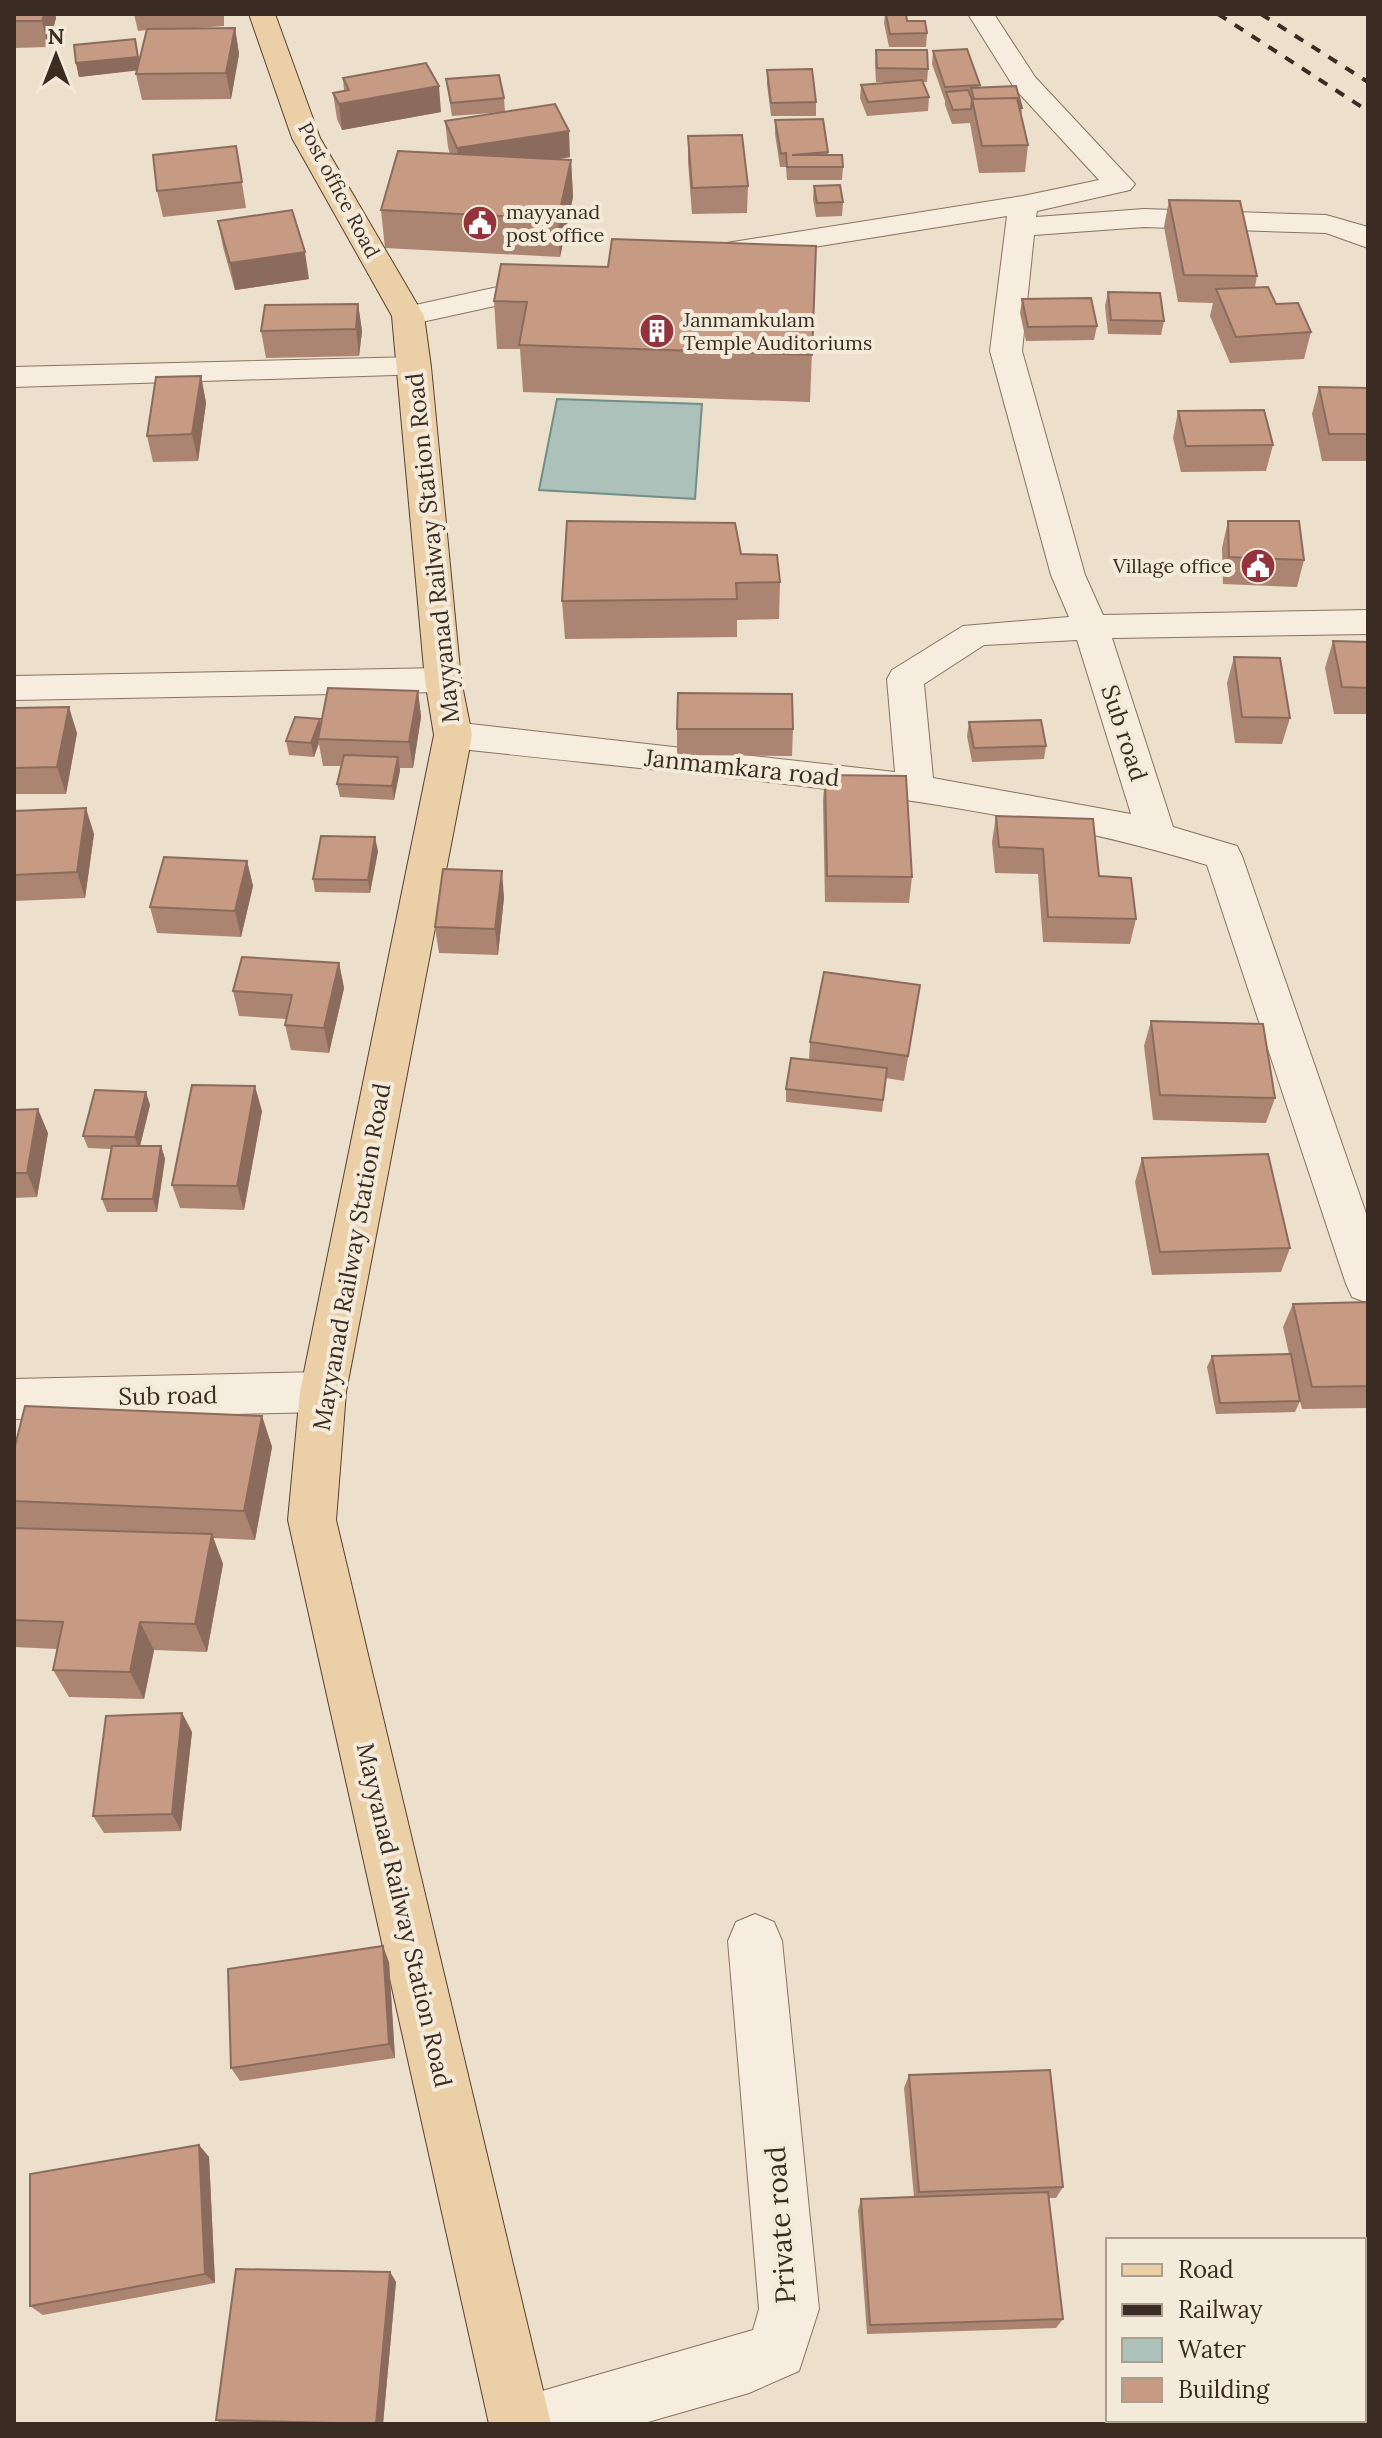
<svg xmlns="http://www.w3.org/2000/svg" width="1382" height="2438" font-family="Lora,serif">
	<rect width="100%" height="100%" fill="#ecdfcb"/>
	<path fill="#abc1b9" stroke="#728f85" stroke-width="2" d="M557,399l145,5 -7,95 -156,-9z"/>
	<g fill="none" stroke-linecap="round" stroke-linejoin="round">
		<defs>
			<path id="minor" d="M968,14h26l41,63 100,107 -5,6 -93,21 -1,6 108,-8 182,6 42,12v21l-42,-15 -182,-6 -110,8 -12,116 63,224 18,40 265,-5v24l-256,4 61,189 64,19 5,10 126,363v84l-16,-6 -6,-13 -139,-419c-240,-73 -503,-88 -754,-117l-13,-4 -6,-9 6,-9 13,-4 442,50 -8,-93 5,-9 71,-44 106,-9 -18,-42 -61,-224 17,-135 -293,47 -11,-3 -4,-6 4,-6 11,-3 309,-49 76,-16 -84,-91zM1077,640l54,174 -198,-36 -9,-94 60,-39z
				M552,275l11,2 4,7 -4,7 -155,34 -11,-2 -5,-7 5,-7z
				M415,357l11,3 5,7 -5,7 -412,13v-20z
				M443,668l13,3 5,9 -5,9 -13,3 -429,8v-24z
				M323,1372l16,6 7,14 -7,14 -16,6 -309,7v-40z
				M755,1914l19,8 8,19 37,368 -20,62 -50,22 -108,31h-137l9,-22 22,-9 218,-63 6,-21 -31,-368 8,-19z"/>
			<path id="major" d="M249,14h26l45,124 104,178 7,51 30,313 11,55 -126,657 -10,128 215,904h-62l-201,-904 12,-128 134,-657 -9,-55 -33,-364 -100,-178z"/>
		</defs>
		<use href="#minor" stroke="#887260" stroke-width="2"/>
		<use href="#major" stroke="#574133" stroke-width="2"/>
		<use href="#minor" fill="#f7edde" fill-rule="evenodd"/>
		<use href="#major" fill="#ebd0a7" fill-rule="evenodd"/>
		<path stroke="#3a2c22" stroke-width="4" stroke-dasharray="10 10" stroke-linecap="butt" d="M1218,14l150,97
			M1261,14l107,68"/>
	</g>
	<path fill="#ab8472" d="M14,14h41l1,4 -8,29 -34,1z
		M134,14h90v12l-43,3 54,-1 4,26 -8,45 -89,1 -6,-26 1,-4 -58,7 -3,-14 63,-1 8,-32 -9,1z
		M885,14h21l1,7 20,12 -1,14h-37l-5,-24z
		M876,50l52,19 -1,13h-4l6,15 -1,14 -61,5 -7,-18 1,-13 37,-3h-22l-1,-19z
		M933,51l47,34 -1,3 43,20 -1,7 7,30 -3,27 -46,1 -9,-50 -18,1 -7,-19v-4l-13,-37z
		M767,70l49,32v14h-45l-4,-32z
		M343,78l98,34 -99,18 -5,-11 -4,-26 11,-2z
		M446,79l58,19 1,14 65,45 -12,2 13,1 2,37 -13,60 -175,-9 -4,-38 69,-56 -2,-7 -3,-26 59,-9 -52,4z
		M775,120l53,32v3l15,12 -1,13h-55l-1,-13h-6l-5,-33z
		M688,136l60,50 -1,27 -55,1 -4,-52z
		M236,146l10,62 -83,9 -6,-26z
		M814,186l29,16 -1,14 -26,1 -3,-18z
		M1169,200l88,76 -2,11 56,45 -7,27 -74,4 -20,-47 3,-13 -35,-1 -14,-75z
		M218,221l91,58 -74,11 -12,-43z
		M816,246l-6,156 -287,-10 -3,-43h-23l-3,-48 114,-34z
		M1108,292l56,29 -3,14 -53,-1 -3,-28z
		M1022,299l75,27 -3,14 -68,1 -6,-28z
		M358,304l4,27 -3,25 -93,2 -5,-27z
		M201,376l5,27 -8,58 -45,1 -6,-26z
		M1319,387l49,1v73h-46l-10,-47z
		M1178,411l95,34 -7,26 -85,1 -8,-34z
		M1228,521l76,39 -7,27 -74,-3 -1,-36z
		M741,554l39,28 -1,37 -42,1v17l-172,2 -3,-38z
		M1333,641l35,1v72h-34l-9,-46z
		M1234,657l56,61 -8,26 -47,-1 -8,-60z
		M418,691l3,26 -8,51h-13l-6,32 -54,-3 -3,-13 4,-18h-18l-4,-22 -5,13 -25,-2 -3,-14 35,-16z
		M14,708l63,25 -11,61h-52z
		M969,722l77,24 -2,13 -72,3 -5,-26z
		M677,729h116l-1,27 -115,-1z
		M825,775l87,102 -3,26 -84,-1 -2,-101z
		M14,811l80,23 -9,64 -71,3z
		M996,816l103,60 37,43 -6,25 -87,-2 -5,-68 -43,-1 -3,-31z
		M378,851l-8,42 -55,-1 -2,-13z
		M247,861l6,25 -12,51 -84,-4 -7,-26z
		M504,897l-6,58 -59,-2 -4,-26z
		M339,963l5,25 -15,65 -38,-3 -6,-25 2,-6 -48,-3 -6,-25z
		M916,1010l-12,71 -18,-3 -4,34 -96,-10v-13l23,-29 1,-18z
		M1151,1021l124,77 -9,25 -113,-3 -9,-74z
		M150,1105l-10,41h21l4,13 -8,53h-50l-5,-13 9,-50 -23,-1 -5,-12z
		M14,1110l34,23 -11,64 -23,1z
		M262,1111l-18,99 -64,-2 -8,-23z
		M1142,1158l148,90 -9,24 -129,3 -17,-93z
		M1368,1302v106l-66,1 -2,-8 -5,11 -79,2 -9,-47 5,-11 77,-2 -6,-27 10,-23z
		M262,1416l10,31 -17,93 -42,-2 10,26 -16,88 -53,-2 -10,49 -75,-2 -16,-27 4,-21 -43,-2v-119h2l-2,-4v-74z
		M182,1713l10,19 -11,99 -77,2 -11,-17z
		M389,1962l6,96 -155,23 -9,-13z
		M909,2075l154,112 -7,11h-7l14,121 -7,9 -189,6 -9,-124 3,-11 53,-2 -10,-109z
		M199,2145l10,12 6,126 -172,32 -13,-9z
		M390,2272l6,10 -13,142h-160l-7,-4z
		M1368,2342v70l-4,-22v-46z"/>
	<path fill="#8b6c5c" d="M44,14h11l1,4 -8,29 -6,-26z
		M235,28l4,26 -8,45 -5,-26z
		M135,39l6,31 -62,7 -3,-14z
		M439,86l2,26 -99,18 -3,-26z
		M569,131l1,26 -110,18 -3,-27z
		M571,160l2,37 -13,60 -2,-38z
		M305,252l4,27 -74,11 -5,-27z
		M358,304l4,27 -3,25 -3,-27z
		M201,376l5,27 -8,58 -6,-27z
		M418,691l3,26 -8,51 -4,-26z
		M69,707l8,26 -11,61 -9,-27z
		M320,719l2,14 -4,6v5l-4,13 -3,-14z
		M398,757l2,14 -6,29 -2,-14z
		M86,808l8,26 -9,64 -8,-26z
		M375,837l3,14 -8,42 -2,-13z
		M247,861l6,25 -12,51 -6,-26z
		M502,871l2,26 -6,58 -3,-26z
		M339,963l5,25 -15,65 -5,-25z
		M255,1086l7,25 -18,99 -7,-24z
		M146,1092l4,13 -11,45 -4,-13z
		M38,1109l10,24 -11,64 -10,-24z
		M161,1146l4,13 -8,53 -4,-13z
		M262,1416l10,31 -17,93 -11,-29z
		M212,1534l11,30 -16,88 -12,-28z
		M140,1622l14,28 -10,49 -14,-27z
		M182,1713l10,19 -11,99 -9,-17z
		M383,1946l6,16 6,96 -6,-14z
		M199,2145l10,12 6,126 -10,-9z
		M390,2272l6,10 -13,142h-7z"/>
	<path fill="#c79a84" stroke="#8b6c5c" stroke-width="2" d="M14,14h30l-2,7h-28z
		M886,14h20l1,7h18l2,12 -37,1z
		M235,28l-9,45 -90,1 11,-45z
		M135,39l3,18 -62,6 -2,-18z
		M967,49l13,36 -35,2 -12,-36z
		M876,50h51l1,19 -51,-1z
		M426,63l13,23 -100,18 -6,-11 16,-3 -6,-12z
		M812,69l4,33 -45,1 -4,-33z
		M499,75l5,23 -53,5 -5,-24z
		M922,80l7,17 -61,5 -7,-17z
		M1016,86l6,22h-2l-3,-10 -43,1 -3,-11z
		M968,90l4,10 -1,9 -18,1 -7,-18z
		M1017,98l11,47 -46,1 -10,-47z
		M555,104l14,27 -112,17 -12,-27z
		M823,119l5,33 -36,3h50l1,12h-56l-1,-14 -5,1 -6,-34z
		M742,135l6,51 -56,2 -4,-52z
		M236,146l6,36 -85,9 -4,-36z
		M398,151l173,9 -13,59 -177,-9z
		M840,185l3,17 -26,1 -3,-17z
		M1169,200l71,1 17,75 -73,-1z
		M292,210l13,42 -75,11 -12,-42z
		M612,239l204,7 -4,109 -293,-10 8,-43 -33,-1 7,-37 107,3z
		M1268,287l8,17 22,-1 13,29 -75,5 -20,-48z
		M1108,292l52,1 4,28 -53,-1z
		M1091,298l6,28 -69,1 -6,-28z
		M358,304l-2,25 -95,2 4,-26z
		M201,376l-9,58 -45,2 9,-59z
		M1319,387l49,1v46h-39z
		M1264,410l9,35 -87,1 -8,-35z
		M567,521l168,2 6,31 36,1 3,27 -44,1 1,16 -175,2z
		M1228,521h71l5,39 -75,-3z
		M1333,641l35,1v46l-26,-1z
		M1234,657l46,1 10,60 -48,-1z
		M328,688l90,3 -9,51 -91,-3z
		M678,693l114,1 1,35h-116z
		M69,707l-12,60 -43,1v-60z
		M295,717l25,2 -9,24 -25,-2z
		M1041,720l5,26 -72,2 -5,-26z
		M344,755l54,2 -6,29 -55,-2z
		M825,775l81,1 6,101 -85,-1z
		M86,808l-9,64 -63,3v-64z
		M996,816l97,3 6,57 32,2 5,41 -88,-2 -5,-68 -44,-2z
		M321,836l54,1 -7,43 -55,-1z
		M164,857l83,4 -12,50 -85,-4z
		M443,869l59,2 -7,58 -60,-2z
		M242,957l97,6 -15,65 -39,-3 7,-30 -59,-4z
		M824,972l96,13 -12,71 -98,-14z
		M1151,1021l112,3 12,74 -115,-3z
		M791,1058l96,10 -4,32 -97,-11z
		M192,1085l63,1 -18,100 -65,-1z
		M95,1090l51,2 -11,45 -52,-1z
		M38,1109l-11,64h-13v-63z
		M112,1146h49l-8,53h-51z
		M1268,1154l22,94 -130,4 -18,-94z
		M1368,1302v84l-56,1 -19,-83z
		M1291,1354l9,47 -80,2 -8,-47z
		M25,1406l237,10 -18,95 -230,-10v-51z
		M14,1528l198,6 -17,90 -55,-2 -10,50 -77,-2 10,-48 -49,-2z
		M182,1713l-10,101 -79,2 13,-100z
		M383,1946l6,98 -158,24 -3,-99z
		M1050,2070l13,117 -144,5 -10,-117z
		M199,2145l6,129 -175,32v-132z
		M1048,2192l15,127 -193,6 -9,-126z
		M236,2269l154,3 -14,152 -160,-4z"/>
	<defs>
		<symbol id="civic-disc" viewBox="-11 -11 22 22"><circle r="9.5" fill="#93343d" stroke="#f4eada"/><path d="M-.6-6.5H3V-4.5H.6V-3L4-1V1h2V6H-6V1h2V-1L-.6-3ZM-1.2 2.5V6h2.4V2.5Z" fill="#fff"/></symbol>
		<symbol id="building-disc" viewBox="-11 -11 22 22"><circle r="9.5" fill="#93343d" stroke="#f4eada"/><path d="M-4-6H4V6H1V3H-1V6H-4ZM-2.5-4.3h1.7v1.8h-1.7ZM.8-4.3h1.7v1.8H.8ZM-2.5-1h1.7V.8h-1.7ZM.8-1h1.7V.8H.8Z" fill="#fff"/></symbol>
	</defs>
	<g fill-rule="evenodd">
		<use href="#civic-disc" x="460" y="203" width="40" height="40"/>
		<use href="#building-disc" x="637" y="311" width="40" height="40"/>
		<use href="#civic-disc" x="1238" y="546" width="40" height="40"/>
	</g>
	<g text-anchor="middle" stroke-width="8" stroke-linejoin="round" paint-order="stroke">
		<g font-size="20" fill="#3a2c22" stroke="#f4eada">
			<text transform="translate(339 190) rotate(62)" y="7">Post office Road</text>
		</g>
		<g font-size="20" fill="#3a2c22" stroke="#f4eada" text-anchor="start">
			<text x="506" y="219">mayyanad<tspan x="506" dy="23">post office</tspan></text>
			<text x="683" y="327">Janmamkulam<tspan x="683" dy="23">Temple Auditoriums</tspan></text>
			<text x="1232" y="573" text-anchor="end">Village office</text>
		</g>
		<g font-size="24" fill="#3a2c22" stroke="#f4eada">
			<text transform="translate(433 548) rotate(-96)" y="8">Mayyanad Railway Station Road</text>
			<text transform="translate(1124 733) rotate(72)" y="8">Sub road</text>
			<text transform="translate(742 768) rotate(6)" y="8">Janmamkara road</text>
			<text transform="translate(352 1257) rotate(-80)" y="8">Mayyanad Railway Station Road</text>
			<text transform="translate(168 1396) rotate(-1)" y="8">Sub road</text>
			<text transform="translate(404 1915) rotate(77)" y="8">Mayyanad Railway Station Road</text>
		</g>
		<g font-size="28" fill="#3a2c22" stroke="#f4eada">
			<text transform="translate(780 2225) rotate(-94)" y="10">Private road</text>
		</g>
	</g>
	<rect width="1382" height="2438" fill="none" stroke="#3a2c22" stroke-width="32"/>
	<rect x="1106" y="2238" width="260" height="184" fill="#f4eada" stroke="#aa9e90" stroke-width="2"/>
	<rect x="1122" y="2264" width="40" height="12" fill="#ebd0a7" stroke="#aa9e90" stroke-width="2"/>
	<text x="1178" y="2278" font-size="24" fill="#3a2c22">Road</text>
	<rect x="1122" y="2304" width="40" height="12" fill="#3a2c22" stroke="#aa9e90" stroke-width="2"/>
	<text x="1178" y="2318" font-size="24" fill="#3a2c22">Railway</text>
	<rect x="1122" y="2338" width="40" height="24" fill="#abc1b9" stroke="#aa9e90" stroke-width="2"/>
	<text x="1178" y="2358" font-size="24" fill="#3a2c22">Water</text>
	<rect x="1122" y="2378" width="40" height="24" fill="#c79a84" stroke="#aa9e90" stroke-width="2"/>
	<text x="1178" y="2398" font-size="24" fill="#3a2c22">Building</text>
	<g transform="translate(56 56)" stroke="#f4eada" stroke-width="6" paint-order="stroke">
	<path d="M0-6L14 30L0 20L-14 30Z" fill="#3a2c22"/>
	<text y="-12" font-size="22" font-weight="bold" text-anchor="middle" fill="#3a2c22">N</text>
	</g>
</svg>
